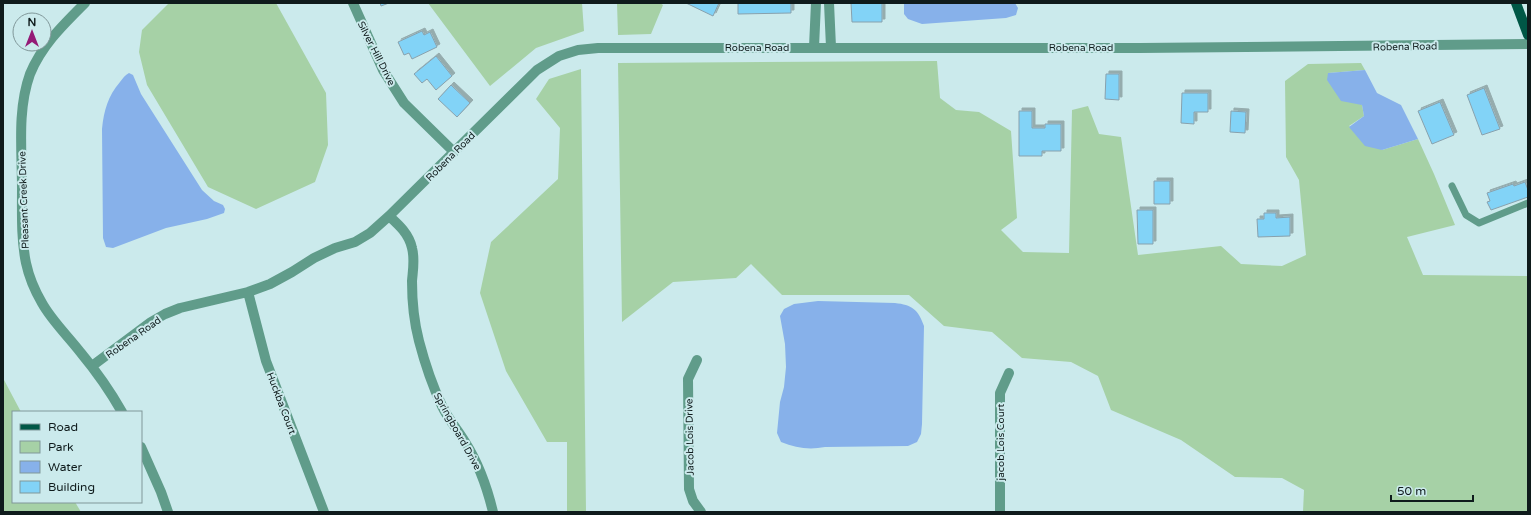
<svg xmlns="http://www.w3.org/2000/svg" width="1531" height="515" font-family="'Varela Round',sans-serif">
	<defs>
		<filter id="shadow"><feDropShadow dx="3" dy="-3" stdDeviation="0" flood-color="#0004"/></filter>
	</defs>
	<rect width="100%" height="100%" fill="#cbeaec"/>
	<path fill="#a6d1a6" d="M169,3h107l50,90 2,52 -13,37 -59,27 -48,-22 -61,-102 -8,-33 3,-22z
		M428,3h154l2,28 -48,17 -46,38z
		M617,3h43l3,2 -12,29 -33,1z
		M937,61l3,37 16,12 23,2 32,19 6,87 -16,12 22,22 46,1 3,-143 16,-4 11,28 22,3 17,118 83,-9 20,18 41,2 24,-11 -7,-75 -13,-23 -1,-76 23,-17 53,-1 4,7 -37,3 34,32 2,11 -15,10 33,24 36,-11 16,35 21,51 -48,12 16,38 105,1v236h-225l1,-22 -22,-12 -47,-1 -54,-37 -70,-30 -13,-34 -27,-14 -49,-4 -30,-26 -48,-6 -35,-31h-127l-31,-31 -15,14 -63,4 -51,40 -4,-259z
		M581,69l5,443h-19v-70h-20l-41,-71 -26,-78 11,-51 67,-63 2,-51 -24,-29 13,-20z
		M3,378l18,34h-8v90h62l6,10h-78z"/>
	<path fill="#87b1ea" d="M904,3h111l3,5 -2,7 -10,3 -84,6 -14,-5 -4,-5z
		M1365,70l12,23 24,12 17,34 -36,11 -17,-4 -16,-19 15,-11 -2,-11 -21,-4 -14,-21 1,-7z
		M129,73l4,2 8,19 61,96 12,11 9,4 2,4 -1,4 -17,6 -41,9 -53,20 -7,-1 -3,-9 -1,-109c2,-19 6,-33 18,-47 3,-4 5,-7 9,-9z
		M818,301l77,2c17,2 23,6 29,23l-2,98 -1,10 -4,8 -9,4 -83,1c-16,3 -29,1 -44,-5l-4,-9 3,-31 4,-15 2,-20 -1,-23 -5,-28 4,-7 10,-5z"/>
	<path fill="#82d3f7" stroke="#88a1ad" filter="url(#shadow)" d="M380,3h9l-8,3z
		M686,3h33l-6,13z
		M738,3h53v10l-53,1z
		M851,3h31v19h-30z
		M422,31l2,4 6,-3 7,15 -25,12 -3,-6 -5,2 -6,-13z
		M436,56l16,20 -16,14 -9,-11 -5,4 -8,-9z
		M1106,74h13v26l-14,-1z
		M451,85l19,18 -13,14 -19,-18z
		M1484,88l16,41 -18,6 -15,-40z
		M1182,93h26v19h-14v12l-13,-1z
		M1440,102l14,33 -22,9 -14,-33z
		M1019,111h13v17h13v-4h16v27h-19v5h-23z
		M1231,111l15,1 -1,21 -15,-1z
		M1154,181h16v23h-16z
		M1525,182l3,8v7l-37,13 -4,-8 3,-1 -3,-8 26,-9 1,2z
		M1137,210h16v34h-15z
		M1264,213h12v5l14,-1v19l-32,1 -1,-18h7z"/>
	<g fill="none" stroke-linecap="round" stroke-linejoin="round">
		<path stroke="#609c8a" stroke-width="7" d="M1452,186l14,29 13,8 49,-20"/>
		<path stroke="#609c8a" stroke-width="10" d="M85,3c-22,22 -43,42 -55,71 -13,36 -8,77 -8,114 0,25 -1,51 4,75 3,14 9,28 16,40 10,18 26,33 39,50 15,18 29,38 41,59
			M353,3l30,67 21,33 50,49
			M829,3l2,44
			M814,47l2,-44
			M389,216c10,9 20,18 23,32 3,11 1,21 0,33 0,19 2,41 7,60 6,23 13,44 23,65 6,13 16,24 23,36 14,22 22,45 28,70
			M248,292l18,69 58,151
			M697,360l-9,19 1,110 4,12 8,11
			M92,366l59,-44 14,-8 15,-6 68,-16 22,-8 22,-12 22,-14 21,-10 20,-6 15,-9 19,-17 148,-146 22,-14 19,-6 20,-2h542l388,-4
			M141,447l20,45 7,20
			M1000,512v-119l9,-20"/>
		<path stroke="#005746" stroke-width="10" d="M1516,3l12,32"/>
	</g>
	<g text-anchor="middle" stroke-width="4" stroke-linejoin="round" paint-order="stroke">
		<g font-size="10" fill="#0f1b1c" stroke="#cbeaec">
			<text transform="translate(1405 46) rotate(-1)" y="4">Robena Road</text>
			<text x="757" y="51">Robena Road</text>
			<text x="1081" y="51">Robena Road</text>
			<text transform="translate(377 53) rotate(63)" y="4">Silver Hill Drive</text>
			<text transform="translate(450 156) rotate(-45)" y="4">Robena Road</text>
			<text transform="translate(23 200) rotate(-92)" y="4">Pleasant Creek Drive</text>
			<text transform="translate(133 337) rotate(-35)" y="4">Robena Road</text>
			<text transform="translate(282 403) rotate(69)" y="4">Huckba Court</text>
			<text transform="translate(458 431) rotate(61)" y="4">Springboard Drive</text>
			<text transform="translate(689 437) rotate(-91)" y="4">Jacob Lois Drive</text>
			<text transform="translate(1000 442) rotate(-90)" y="4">jacob Lois Court</text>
		</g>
	</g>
	<rect width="1531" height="515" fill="none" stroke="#0f1b1c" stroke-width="8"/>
	<rect x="12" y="411" width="130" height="92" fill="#cbeaec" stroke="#809799"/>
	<rect x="20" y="424" width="20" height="6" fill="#005746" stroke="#809799"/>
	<text x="48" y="431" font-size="12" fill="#0f1b1c">Road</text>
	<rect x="20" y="441" width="20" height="12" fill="#a6d1a6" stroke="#809799"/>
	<text x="48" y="451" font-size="12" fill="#0f1b1c">Park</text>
	<rect x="20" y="461" width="20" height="12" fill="#87b1ea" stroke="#809799"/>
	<text x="48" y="471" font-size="12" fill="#0f1b1c">Water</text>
	<rect x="20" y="481" width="20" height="12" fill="#82d3f7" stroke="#809799"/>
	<text x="48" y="491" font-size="12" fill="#0f1b1c">Building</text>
	<g transform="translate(32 32)"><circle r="19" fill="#cbeaec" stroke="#809799"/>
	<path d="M0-3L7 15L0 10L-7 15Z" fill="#941a76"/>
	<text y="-6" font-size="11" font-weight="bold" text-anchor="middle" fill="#0f1b1c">N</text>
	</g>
	<path d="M1391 495v6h82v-6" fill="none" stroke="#0f1b1c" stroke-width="2"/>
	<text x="1397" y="495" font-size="12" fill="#0f1b1c" stroke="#cbeaec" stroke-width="3" paint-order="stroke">50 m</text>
</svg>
